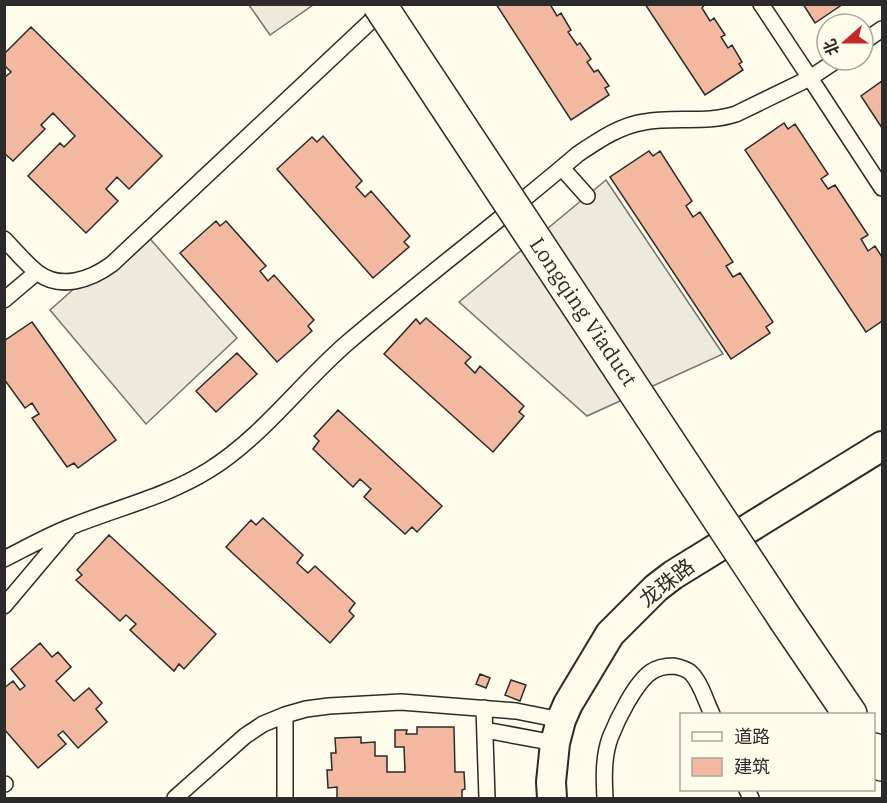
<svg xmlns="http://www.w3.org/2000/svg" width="887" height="803" font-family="'IBM Plex Serif','Noto Sans SC',serif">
	<rect width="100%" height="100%" fill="#fdfbea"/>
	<path fill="#eceadb" stroke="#74746e" stroke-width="1.5" d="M249,5h64l-43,30z
		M606,180l117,174 -136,62 -128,-114z
		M145,233l92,105 -91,86 -96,-114 35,-31z"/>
	<path fill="#f2b8a0" stroke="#2b2b2b" stroke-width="1.5" d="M496,4h56l-1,2 6,10 4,-3 10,17 -3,2 9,13 3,-2 11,16 -4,3 7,10 4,-2 11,16 -4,2 4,7 -38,25z
		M645,4h60l-3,4 8,13 4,-3 11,17 -4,2 7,11 4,-3 10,17 -3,2 4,6 -38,25z
		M803,4h40l-28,19z
		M31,27l131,129 -33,33 -12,-12 -11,12 12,12 -32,32 -58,-57 32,-33 4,4 11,-11 -22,-23 -12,12 4,4 -32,32 -9,-8v-75l7,-6 -7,-7v-11z
		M882,81v47l-21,-32z
		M784,123l4,6 7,-5 33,50 -7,5 7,10 7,-4 33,50 -7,4 7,12 7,-5 7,11v64l-16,11 -121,-182z
		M323,136l39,45 -6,6 9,10 6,-6 39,45 -6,6 5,5 -36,31 -96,-109 35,-32 5,5z
		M649,151l4,5 7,-5 32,50 -6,5 7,11 7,-5 33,50 -7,4 7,11 7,-4 33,49 -7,5 4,6 -39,26 -121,-182z
		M216,221l4,5 6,-5 40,45 -6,5 8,10 6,-6 40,45 -6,6 4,5 -35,31 -97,-109z
		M426,318l45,39 -6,6 10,10 5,-7 44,40 -5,6 5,4 -31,36 -109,-98 32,-35 4,5z
		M32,322l84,118 -38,28 -4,-5 -7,4 -35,-49 7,-4 -7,-11 -7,5 -21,-29v-38z
		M237,353l20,21 -41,38 -20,-21z
		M338,410l104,96 -25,26 -5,-5 -7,7 -41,-37 7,-8 -11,-10 -7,8 -40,-38 6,-8 -5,-5z
		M263,518l40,37 -6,8 11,10 7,-7 40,37 -6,8 5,5 -24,27 -104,-96 25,-27 5,5z
		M109,535l107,99 -32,35 -5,-5 -5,7 -44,-41 6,-6 -10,-9 -6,6 -44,-41 6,-5 -5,-5z
		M40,643l12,14 6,-5 13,15 -15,14 18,20 15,-13 13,15 -6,6 11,13 -29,26 -15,-17 -5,4 8,9 -28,24 -34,-39v-41l9,-7 7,9 5,-4 -14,-17z
		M480,674l10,4 -4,10 -10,-4z
		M511,680l15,5 -6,16 -15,-6z
		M417,727h37l1,45h9l1,17 -3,1v8h-125v-11l-9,1 -1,-18h5l-1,-17h5l-1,-15 26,-1v6l14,-1v14h12v16h18l-1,-25h-9v-17h12l-1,4h11z"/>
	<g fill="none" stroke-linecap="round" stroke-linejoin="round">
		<defs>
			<path id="service" d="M863,42l19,-13
				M837,60l-27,18 72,110
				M562,168l25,28
				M4,239c11,11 22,25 34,34 23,17 52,7 74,-9l260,-244 11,-13
				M4,300l33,-28
				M4,559c22,-11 43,-23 66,-32 46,-19 96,-30 139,-57 53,-33 90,-85 137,-126 76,-65 156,-125 232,-190 21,-14 41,-28 66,-32 31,-6 62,2 92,-8l74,-36 -49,-74
				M4,606l64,-76
				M484,708l3,90
				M285,715v83
				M485,730l70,13
				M4,784h1
				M747,790l4,8
				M175,798l70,-62 18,-12 22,-9 21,-6 23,-3 72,-4 115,9 45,9
				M605,798c-1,-19 -2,-40 5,-60 7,-18 25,-55 41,-66 7,-5 15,-6 23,-6 5,1 13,3 17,7 10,10 15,29 21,41"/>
			<path id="minor" d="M552,798l-1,-16 4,-39 6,-23 7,-16 42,-70 46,-46 17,-13 209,-129"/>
			<path id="secondary" d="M786,620l64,94
				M874,750l8,14"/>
		</defs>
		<use href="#service" stroke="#2b2b2b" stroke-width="18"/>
		<use href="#minor" stroke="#2b2b2b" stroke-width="32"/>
		<use href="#secondary" stroke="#2b2b2b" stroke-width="36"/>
		<use href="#service" stroke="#fdfbea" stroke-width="15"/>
		<use href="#minor" stroke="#fdfbea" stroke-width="28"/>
		<use href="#secondary" stroke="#fdfbea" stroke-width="33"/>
		<defs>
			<path id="secondary-bridge" d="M379,4l407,616"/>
		</defs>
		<use href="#secondary-bridge" stroke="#2b2b2b" stroke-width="36" stroke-linecap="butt"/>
		<use href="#secondary-bridge" stroke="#fdfbea" stroke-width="33"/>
	</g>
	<g text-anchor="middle" stroke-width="4.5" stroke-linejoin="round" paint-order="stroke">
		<g font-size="21" fill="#2b2b2b" stroke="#fdfbea">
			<text transform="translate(583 312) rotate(56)" y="7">Longqing Viaduct</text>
			<text transform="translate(667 583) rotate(-38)" y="7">龙珠路</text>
		</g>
	</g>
	<rect width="887" height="803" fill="none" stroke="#2b2b2b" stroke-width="12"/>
	<rect x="680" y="713" width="195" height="78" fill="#fdfbea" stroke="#a9a89e" stroke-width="1.5"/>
	<rect x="692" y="732" width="30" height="9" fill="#fdfbea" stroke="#a9a89e" stroke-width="1.5"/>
	<text x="734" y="743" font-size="18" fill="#2b2b2b">道路</text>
	<rect x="692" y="758" width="30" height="18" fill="#f2b8a0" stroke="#a9a89e" stroke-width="1.5"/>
	<text x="734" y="773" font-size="18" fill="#2b2b2b">建筑</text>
	<g transform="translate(845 42) rotate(249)"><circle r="28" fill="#fdfbea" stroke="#a9a89e" stroke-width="1.5"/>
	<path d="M0-4.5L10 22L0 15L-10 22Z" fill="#c62828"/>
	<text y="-9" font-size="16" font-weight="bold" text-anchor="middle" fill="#2b2b2b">北</text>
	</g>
</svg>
